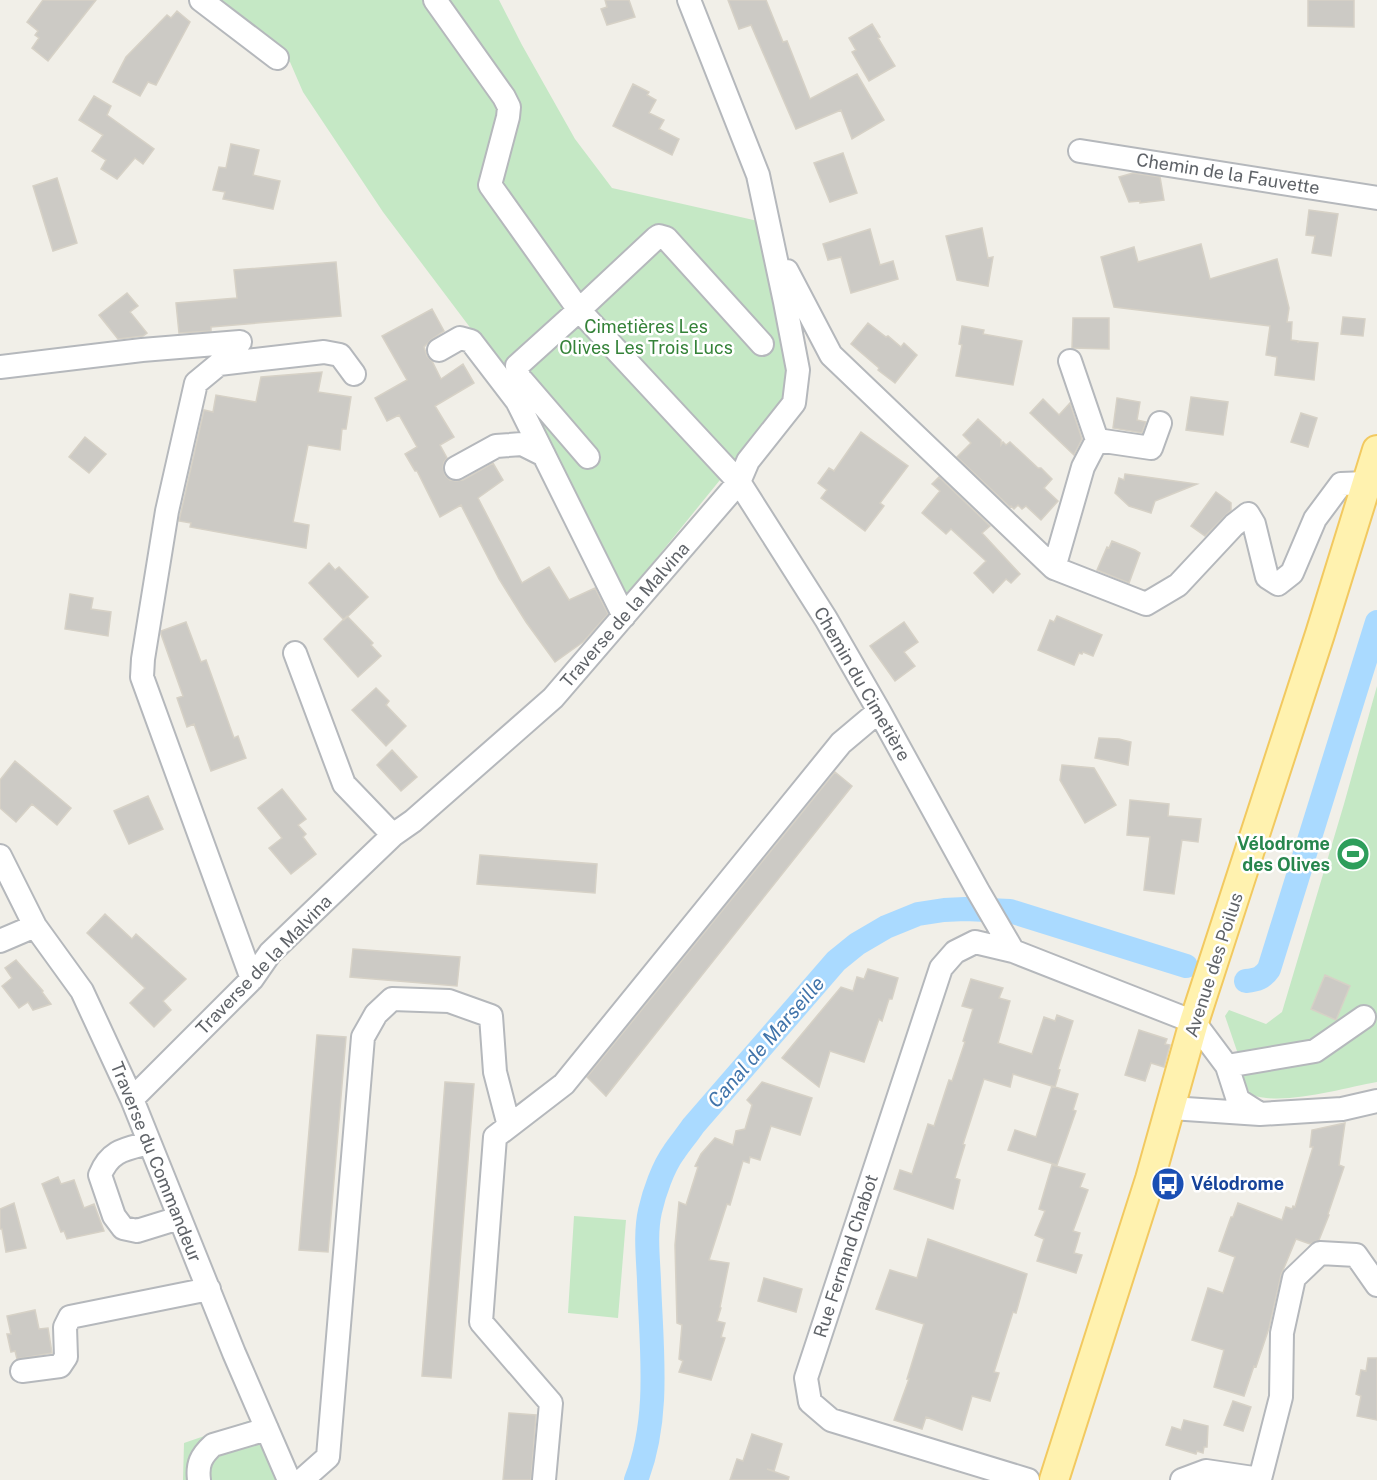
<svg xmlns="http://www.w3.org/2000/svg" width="1377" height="1480" font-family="'Public Sans',sans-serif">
	<rect width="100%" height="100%" fill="#f1efe8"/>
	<path fill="#c5e8c5" d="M209,0h290l23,45 53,94 37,49 146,33 36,146 -10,34 -163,201 -97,-203 -141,-187 -80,-120 -13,-30z
		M1377,686v396c-35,6 -92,24 -126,13l-9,-16 -4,-25 -13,-38 4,-6 37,14 16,-12 62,-208z
		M574,1216l52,4 -8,98 -50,-5z
		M254,1419l26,61h-97l1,-37z"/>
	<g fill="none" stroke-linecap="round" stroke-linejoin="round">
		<path stroke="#aadaff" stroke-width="24" d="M1246,981c11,-1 17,-3 23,-12l108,-347
			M636,1480c25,-63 15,-134 13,-200 -1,-22 -4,-47 1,-69 4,-18 13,-44 24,-59 6,-9 13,-17 19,-26l143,-165 21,-17 29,-17 32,-13 26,-4 21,-1 45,2 176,55"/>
	</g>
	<path fill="#cccac5" stroke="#d6d1c6" stroke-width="1.5" d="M43,0h53l-48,61 -16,-13 7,-10 -4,-3 3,-4 -11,-9z
		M605,0h24l6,17 -28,8 -6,-16 6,-2z
		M728,0h38l17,42 4,-1 23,58 47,-25 27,46 -32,19 -11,-29 -45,19 -45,-104 -12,4z
		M1308,0h46v27l-46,-1z
		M177,11l13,11 -34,63 -8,-3 -8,14 -27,-14 13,-25 41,-42 4,3z
		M872,24l8,13 -2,1 17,28 -26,15 -17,-29 4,-2 -7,-12z
		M633,84l16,8 -2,3 9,5 -7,13 15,7 -5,9 20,10 -7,16 -59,-29z
		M94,96l17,10 -4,9 47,34 -11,15 -8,-6 -18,21 -16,-10 5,-9 -14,-9 11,-16 -24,-15z
		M231,144l28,6 -6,25 27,6 -7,28 -50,-10 2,-7 -12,-2 6,-23 7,1z
		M843,153l14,40 -27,9 -16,-39z
		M1133,173l27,4 4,23 -24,3v-2l-11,1 -10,-25z
		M57,178l20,65 -24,8 -20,-65z
		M1309,210l29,4 -7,42 -19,-3 3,-17 -9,-1z
		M982,228l6,30 5,-1 -5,29 -31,-6 -11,-44z
		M870,229l10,36 13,-4 5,18 -47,14 -10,-36 -13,3 -5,-16z
		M1201,244l9,35 67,-20 12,49 -2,14h5l-1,18 7,1v2v-2l20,2 -4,37 -39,-5 2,-18 -11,-2 4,-29 -156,-19 -13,-50 33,-10 4,15z
		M336,262l5,54 -130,11v4l-32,2 -3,-30 61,-5 -3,-28z
		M127,293l11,13 -8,6 17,21 -4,3 -25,3 -19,-24z
		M432,309l12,22 -12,8 -8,8 3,9 5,5 9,18 22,-15 11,19 -39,23 19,31 -14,8 7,13 -3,4 -1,5 2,8 5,5 6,1 7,-1 30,-17 10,17 -25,18 44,85 27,-16 20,33 26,-12 13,26 -25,28 -28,20 -29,-40 -27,-43 -38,-74 -21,12 -23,-46h-2l-10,-17 12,-7 -18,-32 -12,6 -12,-23 32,-18 -25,-44z
		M1343,317l22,2 -2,17 -22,-2z
		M1073,318h36v31l-37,-1z
		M868,323l18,14 2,-1 13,11 3,-4 13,12 -22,28 -17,-13 1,-2 -28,-24z
		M962,326l22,4 -1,4 39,7 -9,44 -57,-9 6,-31 -3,-1z
		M322,372l-4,20 33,5 -5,32h-4l-2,21 -32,-5 -15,77 16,3 -3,23 -116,-21 1,-4 -12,-2 25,-111 9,2 3,-17 40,7 5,-25z
		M1191,397l37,5 -5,33 -37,-5z
		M1117,398l23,4 -3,18 9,2 -4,11 -29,-5z
		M1043,399l16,16 11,-12 12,36 -8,16 -44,-42z
		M1301,413l16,5 -9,29 -17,-5z
		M978,419l23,21v5l2,-3 3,3 4,-3 28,26h3l11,11 -8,9 14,13 -17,19 -15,-14 -4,3 -4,-4 -4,4 -3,-3 -1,1 -53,-50 14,-14 -8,-8z
		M861,432l47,34 -28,37 4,3 -19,25 -44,-33 6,-8 -9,-7 11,-15 5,3z
		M85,437l21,17 -17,19 -20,-16z
		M1125,474l72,10 -42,17 -4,12 -22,-7 -14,-13 4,-15 5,2z
		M939,477l51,49 -8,7 38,41 -9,9 -5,-4 -13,14 -19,-20 12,-12 -35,-32 -5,5 -24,-21 18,-22 -8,-7z
		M1216,492l15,11v7l-26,26 -14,-10z
		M1112,541l23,9 5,3 -11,30 -32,-13 10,-23 2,1z
		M329,563l6,7 4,-3 29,30 -24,23 -35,-37z
		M70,594l23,4 -2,11 20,3 -3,24 -43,-7z
		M347,616l26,27 -2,2 10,11 -23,21 -34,-38z
		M1057,616l45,19 -9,21 -10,-4 -1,2 -3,-1 -5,12 -36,-15 12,-30 4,2z
		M186,622l15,40 5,-2 28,78 4,-2 8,22 -35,13 -17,-47 -7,3 -10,-29 6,-2 -22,-62v-3z
		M904,622l14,20 -14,10 11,14 -20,15 -25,-35z
		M376,688l13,13 -3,4 20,21 -20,20 -34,-36z
		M1099,738l20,1 12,3 -3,23 -33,-7z
		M392,750l25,27 -16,14 -24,-26z
		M15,761l56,47 -14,17 -25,-21 -16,18 -16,-14v-28z
		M1062,765l32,3 22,37 -31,18 -25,-43z
		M835,772l17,14 -246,310 -19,-19z
		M282,789l24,30 -8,6 8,9 -3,3 13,17 -25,20 -22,-26 13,-10 -24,-30z
		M148,796l15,33 -34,15 -15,-33z
		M1130,800l39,4 -1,12 33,3 -3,23 -16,-2 -8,54 -30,-4 6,-53 -23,-2z
		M480,855l117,9 -2,29 -118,-9z
		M105,914l27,25 4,-5 50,45 -23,22 8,9 -17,17 -24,-24 15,-15 -58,-55z
		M353,949l107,8 -3,29 -107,-9z
		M16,960l27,31 -1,1 9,12 -18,6 -5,-8 -9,6 -17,-22 10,-8 -7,-10z
		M868,969l30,9 -6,21h-3l-7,22 -3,-2 -15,43 -34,-11 -11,36 -37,-29 59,-71 12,4 4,-14 7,2z
		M1325,975l25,11 -14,34 -25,-11z
		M971,979l32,9 -4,10 11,3 -12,42 34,11 12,-37 11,4 2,-6 16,6 -15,48 2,1 -5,17 -42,-13 -3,13 -26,-8 -21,65 2,1 -10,33 5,2 -7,29 -59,-20 6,-19 12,4 16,-50 6,2 15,-46 3,1 13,-39 -2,-1 10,-32 -11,-3z
		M1139,1030l28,9 -2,5 5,1 -6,22 -13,-4 -6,18 -20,-6z
		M317,1035l29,2 -18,215 -29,-2z
		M445,1082l29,2 -23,294 -29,-2z
		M762,1082l50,16 -12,37 -29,-9 -11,34 -10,-3 -1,6 -6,-2 -13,44 -3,-1 -18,56 20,3 -9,44 1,1 -4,13 8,2 -4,14 4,1 -14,42 -32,-8 4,-11 -4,-2 3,-34 -5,-2 -2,-78 4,-43 7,3 12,-38 -3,-1 6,-12 14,-16 18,7 3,-14 9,-2 7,-24 -5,-5z
		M1052,1086l26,8 -5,16 3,1 -19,54 -49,-15 7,-20 21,7z
		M1345,1123l-6,42 5,2 -16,47 1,1 -10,25 -9,4 -14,-5 -15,36 -12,53 -13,39 -2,-1 -10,30 -30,-9 10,-37 -32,-10 16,-52 15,5 12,-36 -16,-6 12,-34h2l5,-14 44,17 4,-13 6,2 1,-3 2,1 18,-60h-3l2,-17z
		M1052,1165l33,9 -5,13 8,3 -15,41 7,2 -6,20 8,2 -6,18 -39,-12 7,-22 -9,-4 10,-24 -6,-2z
		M58,1177l3,7 13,-4 10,28 10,-4 10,27 -37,8 -3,-8 -3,1 -19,-48z
		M14,1203l12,45 -20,4 -4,-23h-2v-20z
		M928,1239l99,35 -11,39 -3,-1 -19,60 5,1 -9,28 -18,-5 -10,34 -36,-13 -4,12 -28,-9 15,-41h-2l17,-55 -48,-15 14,-39 27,8z
		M764,1278l38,11 -6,23 -38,-11z
		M35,1310l4,19 9,-1 4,25 -35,6 -2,-8 -4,1 -4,-18h4l-4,-18z
		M1368,1358h9v62l-20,-4 4,-20 -5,-2 5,-24 5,1z
		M1233,1401l18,6 -8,24 -19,-6z
		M509,1413l27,2 -5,65h-28z
		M1184,1420l24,6 -1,21h-3l-1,6 -6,-2 -1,3 -30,-9 6,-18 9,3z
		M752,1434l30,10 -8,27 -7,-2 22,8 -1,3h-58l7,-21 6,2z"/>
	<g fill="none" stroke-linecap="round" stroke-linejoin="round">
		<defs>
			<path id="minor" d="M201,0l76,58
				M435,0l69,97 5,10 -1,10 -18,68 89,125 160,172 87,137 53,92 99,180 35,60 181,71 33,44 11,34 22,14
				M1080,151l297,47
				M787,271l44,84 223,213
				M439,350l21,-12 11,3 46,60 107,215
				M1070,361l27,79
				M0,367l142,-17 98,-8
				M1160,423l-9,25 -54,-8 -14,27 -29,101 92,36 32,-19 56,-60 14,-11 6,10 13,53 11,7 14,-11 23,-54 26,-35 26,-1
				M588,457l-69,-80 -2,-11 62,-56 77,-72 3,-2 7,2 96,106
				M456,468l40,-22 26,-2 22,11
				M295,653l49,131 49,51
				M0,856l35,70 47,65 50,108 102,254 55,127
				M0,941l35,-15
				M1013,951l-38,-9 -20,10 -14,16 -135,410 4,24 21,18 197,60
				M252,979l-110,-302 1,-18 24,-148 29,-128 23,-19 105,-12 16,3 14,19
				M1227,1066l88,-15 49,-34
				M132,1099l120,-120 18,-26 123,-118 20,-14 140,-123 186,-216 9,-21 46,-58 4,-33 -13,-68 -27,-127 -69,-175
				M1171,1108l89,6 82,-5 35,-8
				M149,1143c-23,6 -39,7 -49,32l14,41 9,12 14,3 42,-13
				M22,1371l38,-5 6,-9 -1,-30 5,-10 139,-28
				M199,1480c-2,-16 2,-24 14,-35l54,-16
				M302,1480l26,-23 35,-420 13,-23 16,-15 57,2 42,15 4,56 14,54
				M544,1480l7,-77 -70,-81 14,-185 69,-53 277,-341 38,-32
				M1182,1480l24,-9 54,8 21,-82 1,-64 12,-55 26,-25 36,2 21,30"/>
			<path id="major" d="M1054,1480l96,-301 44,-157 126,-388 57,-184"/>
		</defs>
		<use href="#minor" stroke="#b5b8bc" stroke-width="26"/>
		<use href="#major" stroke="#f2c960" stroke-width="32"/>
		<use href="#minor" stroke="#fff" stroke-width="22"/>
		<use href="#major" stroke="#fff2af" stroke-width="28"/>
	</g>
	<defs>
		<symbol id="stadium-disc" viewBox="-11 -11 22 22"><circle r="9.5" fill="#2e9e5b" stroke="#fff"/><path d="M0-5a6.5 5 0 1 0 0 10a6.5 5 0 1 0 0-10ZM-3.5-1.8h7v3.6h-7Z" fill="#fff"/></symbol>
		<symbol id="bus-disc" viewBox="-11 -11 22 22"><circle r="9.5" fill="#1a4fb4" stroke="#fff"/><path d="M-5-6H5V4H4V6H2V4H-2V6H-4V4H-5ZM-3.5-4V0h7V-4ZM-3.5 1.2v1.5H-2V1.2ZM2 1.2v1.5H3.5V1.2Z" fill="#fff"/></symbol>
	</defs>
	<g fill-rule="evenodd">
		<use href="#stadium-disc" x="1334" y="835" width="38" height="38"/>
		<use href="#bus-disc" x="1149" y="1165" width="38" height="38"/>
	</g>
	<g text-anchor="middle" stroke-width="5" stroke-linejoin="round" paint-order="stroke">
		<g font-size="18" fill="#5f6368" stroke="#fff">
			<text transform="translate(1228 174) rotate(9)" y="6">Chemin de la Fauvette</text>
			<text transform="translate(625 615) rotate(-49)" y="6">Traverse de la Malvina</text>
			<text transform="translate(862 684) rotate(60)" y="6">Chemin du Cimetière</text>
			<text transform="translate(264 965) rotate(-46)" y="6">Traverse de la Malvina</text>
			<text transform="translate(1214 965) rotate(-72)" y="6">Avenue des Poilus</text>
			<text transform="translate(156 1162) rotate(68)" y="6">Traverse du Commandeur</text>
			<text transform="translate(846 1256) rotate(-72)" y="6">Rue Fernand Chabot</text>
		</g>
		<g font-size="18" fill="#348238" stroke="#fff">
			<text x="646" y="333">Cimetières Les<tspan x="646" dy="21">Olives Les Trois Lucs</tspan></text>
		</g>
		<g font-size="18" font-weight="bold" fill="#27864d" stroke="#fff" text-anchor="end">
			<text x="1330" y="850">Vélodrome<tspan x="1330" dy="21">des Olives</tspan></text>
		</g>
		<g font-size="18" font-weight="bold" fill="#164399" stroke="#fff" text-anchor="start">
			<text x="1191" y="1190">Vélodrome</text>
		</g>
		<g font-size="20" font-style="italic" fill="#4174aa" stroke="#fff">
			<text transform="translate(766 1042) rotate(-49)" y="7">Canal de Marseille</text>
		</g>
	</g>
</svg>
